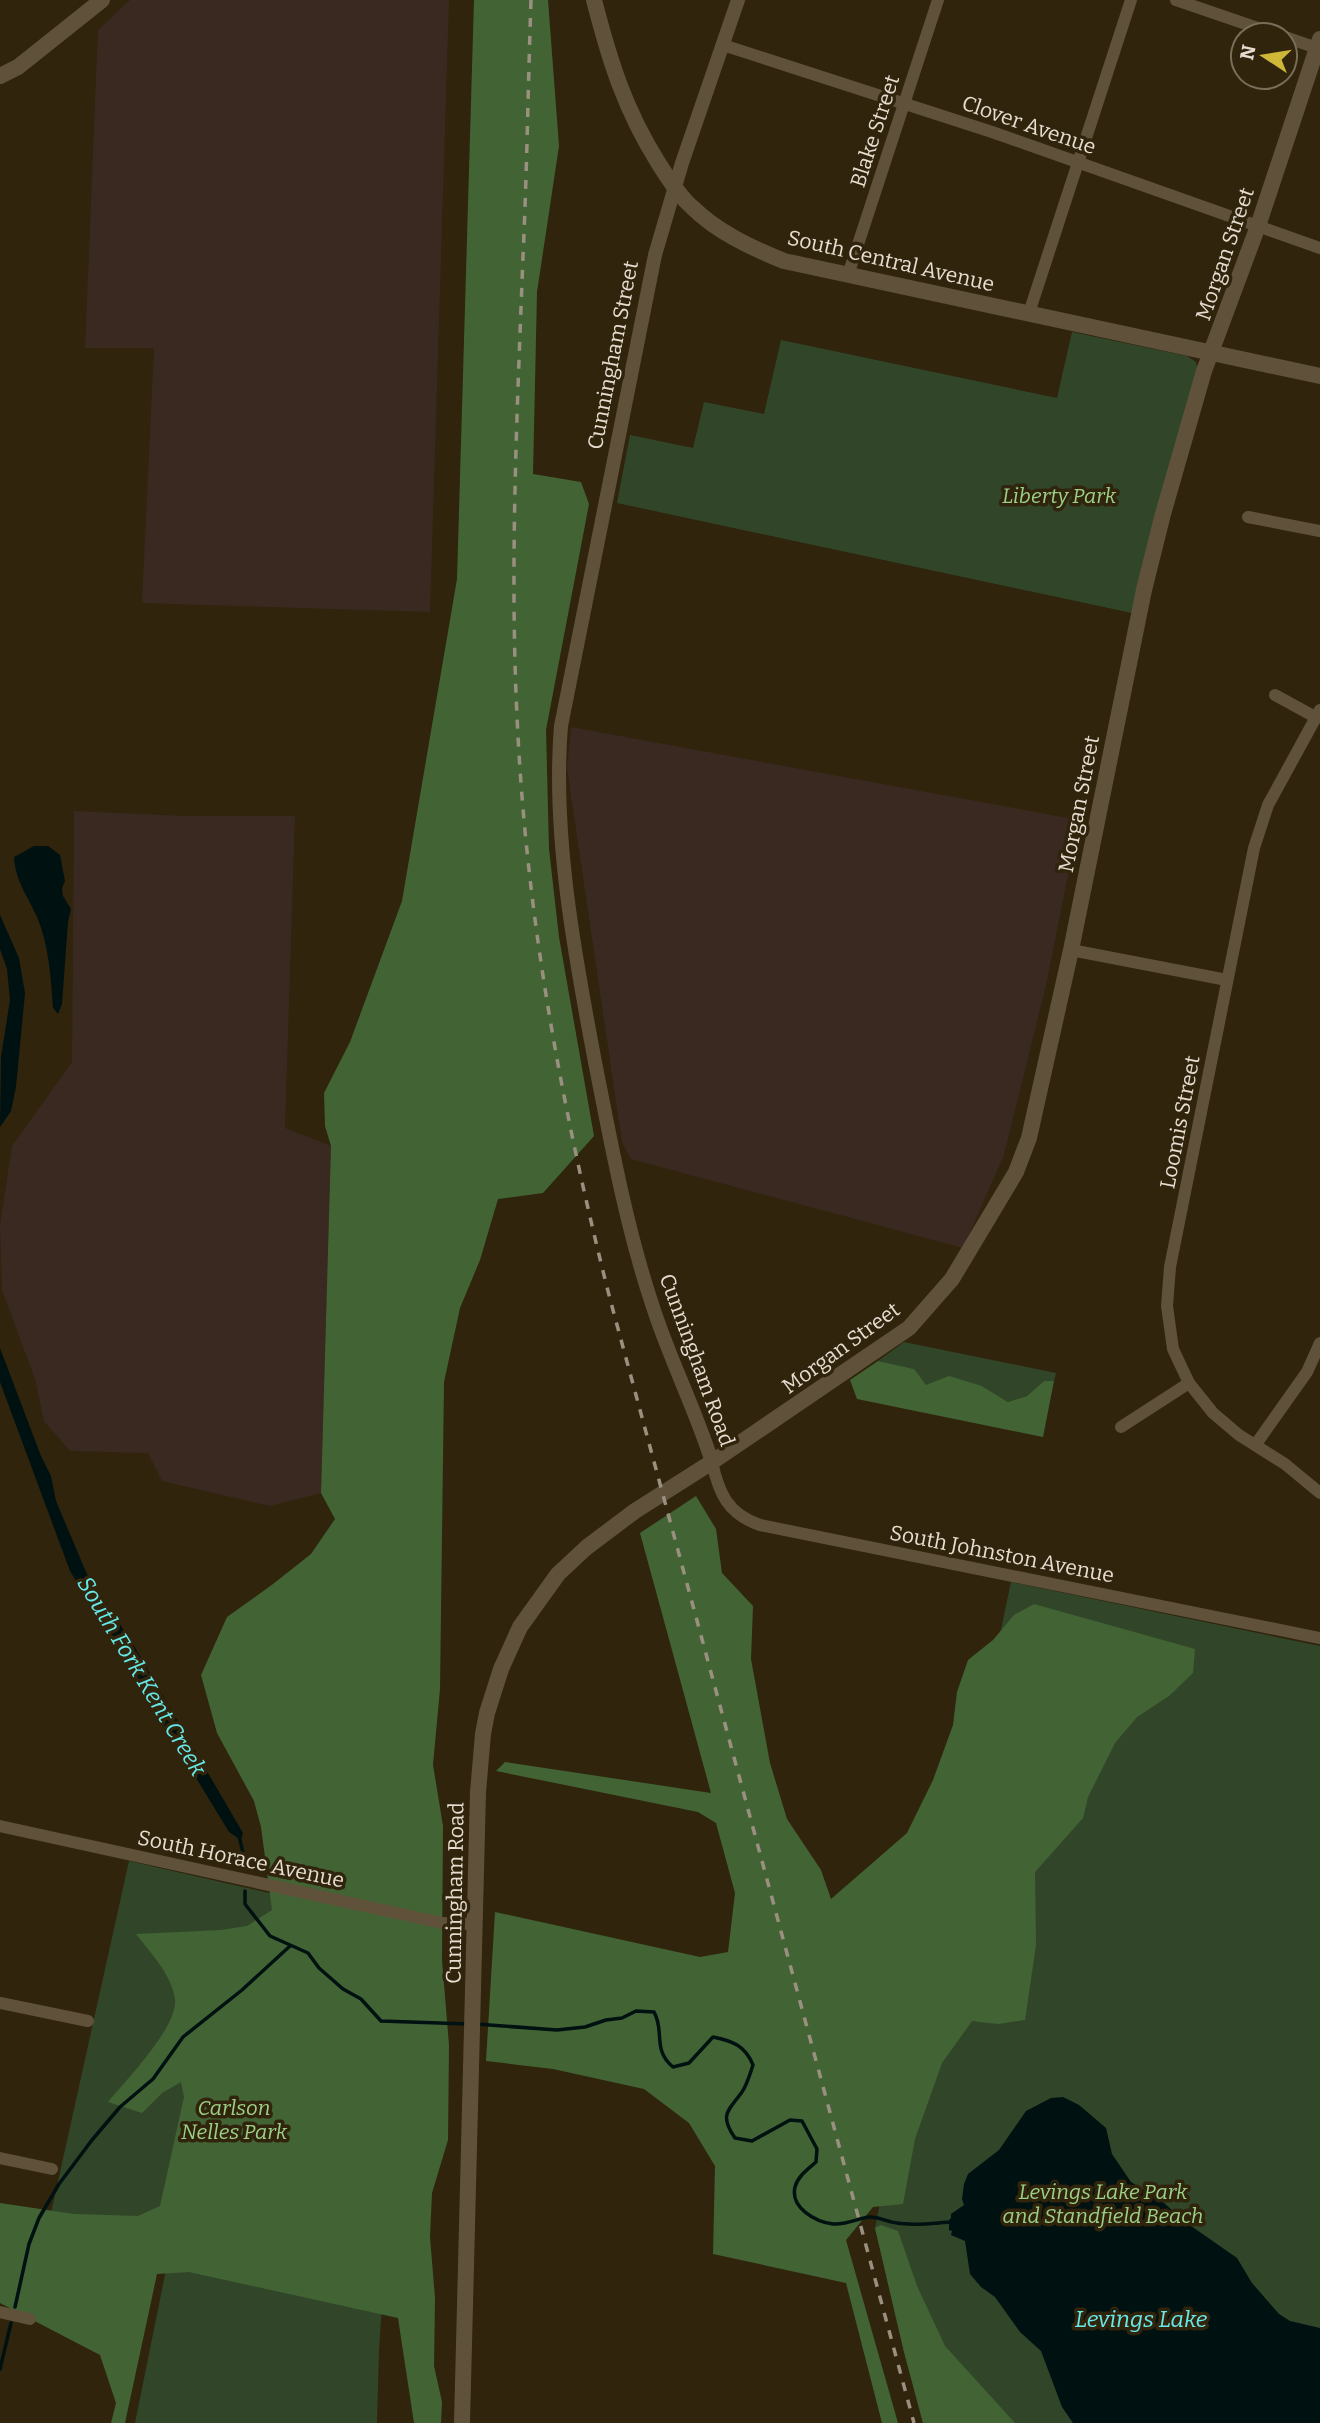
<svg xmlns="http://www.w3.org/2000/svg" width="1320" height="2423" font-family="Bitter,serif">
	<rect width="100%" height="100%" fill="#30240d"/>
	<path fill="#3a2920" d="M130,0h319l-19,612 -288,-9 12,-255h-69l13,-318z
		M571,727l508,93 -32,161 -43,174 -41,93 -332,-89 -9,-17 -55,-374z
		M74,811l110,5h111l-10,312 46,18 -10,347 -51,13 -108,-25 -14,-28 -78,-2 -26,-30 -9,-42 -33,-89 -2,-65 12,-79 60,-84z"/>
	<path fill="#314629" d="M1072,332l115,24 9,6 2,12 -66,239 -515,-110 13,-68 63,13 11,-46 60,12 17,-74 276,58z
		M904,1342l152,31 -2,8h-10l-17,15 -19,6 -26,-16 -56,-1 -13,-16 -35,-8z
		M1011,1582l309,64v777h-397l-19,-71 -29,-124z
		M129,1861l267,61 -4,223 -13,206 -2,72h-242l32,-158 -122,-25z"/>
	<path fill="#426434" d="M474,0h74l11,146 -22,146 -4,182 48,8 8,22 -43,226 3,119 10,88 35,199 -51,57 -45,6 -18,61 -20,48 -16,74 -4,307 -7,76 10,61 -1,134 7,85 -1,95 -16,53 -2,44 5,61 -1,68 8,36 -1,21h-27l-16,-105 -209,-46 -32,2 -32,149h-14l5,-20 -16,-48 -100,-52v-100l74,11 64,2 22,-10 24,-109 -3,-15 -19,11 -20,20 -34,-11c18,-22 70,-75 67,-103 -3,-24 -25,-47 -39,-65l85,-4 26,-4 25,-16 -11,-83 -7,-26 -37,-68 -16,-58 26,-58 46,-33 38,-30 24,-35 -14,-26 10,-347 -6,-20 -1,-33 26,-51 52,-141 55,-322z
		M878,1361l36,8 12,16 23,-9 33,10 26,16 19,-6 17,-15h10l-11,56 -186,-38 -7,-19z
		M696,1496l20,33 6,44 31,33 -2,53 19,104 17,56 34,51 10,29 76,-66 26,-53 20,-55 4,-33 11,-32 25,-20 21,-25 20,-11 161,45 -2,24 -24,23 -32,21 -22,26 -27,54 -5,21 -48,54 1,73 -11,75 -27,4 -26,-3 -30,42 -27,76 -12,65 -30,3 -27,33 52,183h-16l-36,-140 -133,-29 2,-88 -26,-43 -45,-34 -91,-20 -67,-8 9,-149 205,45 28,-5 7,-59 -19,-70 -18,-11 -202,-41 9,-9 206,31 -71,-260z
		M881,2225l17,6 19,55 28,60 70,77h-92l-19,-71 -29,-124z"/>
	<path fill="#011" d="M34,846h14l12,9 5,26 -3,7 1,8 8,13 -3,13 -6,82 -4,10 -5,-6c-2,-29 -4,-63 -16,-91 -9,-21 -22,-36 -23,-60z
		M0,915l19,43 6,35 -9,94 -5,24 -11,16 1,-70 9,-57 -3,-31 -7,-20z
		M0,1348l41,108 10,20 5,25 30,71 48,74 109,187 -2,7 -12,-8 -159,-261 -70,-189z
		M1063,2097l16,8 27,23 6,26 19,28 32,20 21,19 53,37 15,25 27,31 11,7 30,7v95h-247l-11,-16 -21,-56 -21,-19 -25,-35 -14,-10 -11,-13 -5,-33 -14,-6 1,-4 -3,-1v-10l2,-2v-4l13,-9 -2,-6 2,-15 4,-10 31,-24 27,-39 25,-13z"/>
	<g fill="none" stroke-linecap="round" stroke-linejoin="round">
		<path stroke="#011" stroke-width="3.5" d="M239,1836l6,25
			M245,1891v13l25,32 38,17 11,15 24,21 18,10 20,22 87,3
			M476,2024l81,6 28,-3 21,-7 16,-2 14,-7 18,1c11,19 -2,38 19,55l16,-4 24,-26c19,4 32,8 40,28 -3,9 -6,20 -11,27 -14,19 -23,23 -7,46l17,3 38,-21 12,1 15,28 -1,13c-8,7 -18,14 -21,25 -5,21 21,35 38,37 15,1 28,-7 37,-7 9,0 18,5 27,6 17,3 37,0 54,-1
			M15,2307l14,-63 10,-26 20,-34 33,-44 28,-33 33,-28 30,-42 59,-47 48,-44
			M0,2369l11,-46"/>
		<path stroke="#60523a" stroke-width="12" d="M1176,0l102,35
			M1285,37l35,12
			M723,45l269,87 328,116
			M848,275l90,-275
			M1029,313l102,-313
			M1248,517l72,14
			M1275,695l42,23
			M1320,710l-52,95 -14,43 -84,419 -3,39 6,43 16,34 24,30 26,22 46,29 35,29
			M1071,950l156,30
			M1121,1427l68,-44
			M1256,1444l51,-72 13,-29
			M712,1462c7,32 16,52 48,63l560,113
			M0,1826l442,97 33,1
			M0,2003l88,18
			M0,2158l52,11
			M0,2312l30,7"/>
		<path stroke="#60523a" stroke-width="14" d="M712,1462c-17,-54 -43,-104 -60,-158 -26,-78 -41,-161 -57,-242 -20,-105 -43,-229 -34,-336l94,-471 27,-92 56,-163"/>
		<path stroke="#60523a" stroke-width="16" d="M594,0c16,62 31,110 65,164 10,15 20,32 33,43 25,25 60,41 92,54l536,115
			M0,76l18,-9 84,-67
			M462,2423l16,-631 5,-58 4,-21 14,-44 19,-42 38,-53 29,-27 48,-36 77,-49 197,-134 43,-49 64,-107 13,-34 42,-188 73,-360 19,-76 41,-143 54,-145 62,-187"/>
		<path stroke="#9a907f" stroke-width="3.5" stroke-dasharray="9 9" stroke-linecap="butt" d="M531,0c-3,85 -4,171 -8,256 -6,160 -14,320 -5,480 10,191 45,378 92,563l304,1124"/>
	</g>
	<g text-anchor="middle" stroke-width="7" stroke-linejoin="round" paint-order="stroke">
		<g font-size="21" fill="#e7ded1" stroke="#30240d">
			<text transform="translate(1029 125) rotate(19)" y="7">Clover Avenue</text>
			<text transform="translate(875 131) rotate(-72)" y="7">Blake Street</text>
			<text transform="translate(1225 254) rotate(-71)" y="7">Morgan Street</text>
			<text transform="translate(891 261) rotate(13)" y="7">South Central Avenue</text>
			<text transform="translate(613 355) rotate(-79)" y="7">Cunningham Street</text>
			<text transform="translate(1079 804) rotate(-79)" y="7">Morgan Street</text>
			<text transform="translate(1180 1122) rotate(-79)" y="7">Loomis Street</text>
			<text transform="translate(841 1348) rotate(-36)" y="7">Morgan Street</text>
			<text transform="translate(697 1360) rotate(70)" y="7">Cunningham Road</text>
			<text transform="translate(1002 1554) rotate(11)" y="7">South Johnston Avenue</text>
			<text transform="translate(241 1859) rotate(12)" y="7">South Horace Avenue</text>
			<text transform="translate(455 1893) rotate(-89)" y="7">Cunningham Road</text>
		</g>
		<g font-size="21" font-style="italic" fill="#9bd087" stroke="#30240d">
			<text x="1059" y="503">Liberty Park</text>
			<text x="234" y="2115">Carlson<tspan x="234" dy="24">Nelles Park</tspan></text>
			<text x="1103" y="2199">Levings Lake Park<tspan x="1103" dy="24">and Standfield Beach</tspan></text>
		</g>
		<g font-size="23" font-style="italic" fill="#67e9e9" stroke="#30240d">
			<text transform="translate(142 1676) rotate(59)" y="8">South Fork Kent Creek</text>
			<text x="1141" y="2327">Levings Lake</text>
		</g>
	</g>
	<g transform="translate(1264 56) rotate(282)"><circle r="33" fill="#30240d" stroke="#796e5b" stroke-width="2"/>
	<path d="M0-5L12 26L0 18L-12 26Z" fill="#cfb837"/>
	<text y="-10" font-size="19" font-weight="bold" text-anchor="middle" fill="#e7ded1">N</text>
	</g>
</svg>
